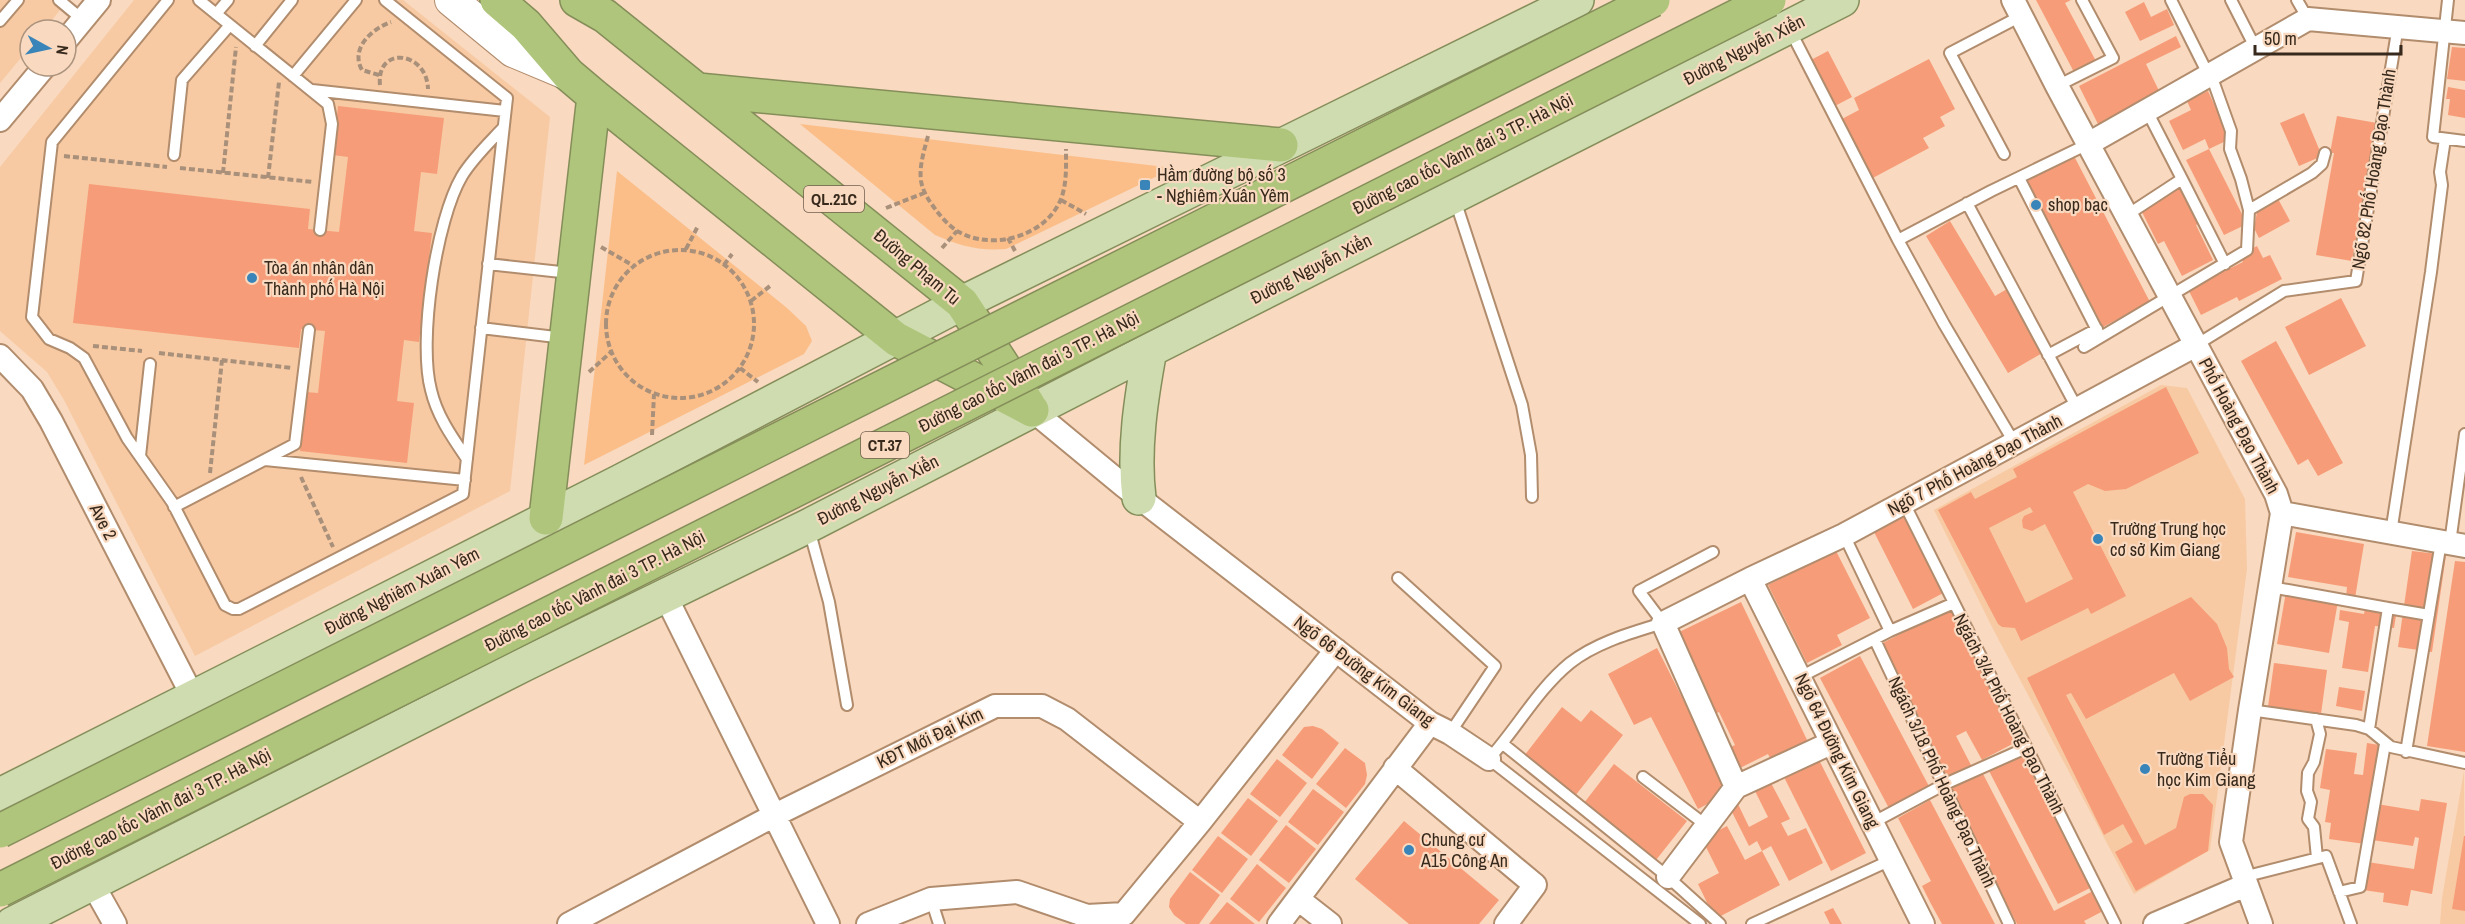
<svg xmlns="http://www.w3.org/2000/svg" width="2465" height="924" font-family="'Archivo Narrow',sans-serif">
	<rect width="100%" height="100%" fill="#f9d9bf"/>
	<path fill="#f7caa3" d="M0,0h68l-24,30h-14v17l-30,36z
		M134,0h269l147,117 -40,374 -315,165 -131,-256 -17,-28 -47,-41v-164z
		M2161,385l26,3 58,111 2,70 -37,281 -76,44 -141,-265 -59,-119z
		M2464,771l1,153h-25l2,-26z"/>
	<path fill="#fbbe88" d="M800,124l374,44 -168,81c-29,2 -45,-3 -71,-14z
		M617,171l170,137 19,18 6,15 -8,13 -220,111z"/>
	<path fill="#f79c78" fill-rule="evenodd" d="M2036,0h35l-6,3 32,60 -22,11z
		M2144,2l7,15 16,-8 7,16 -34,16 -15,-29z
		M2176,36l5,11 -35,17 17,35 -62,31 -22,-44z
		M2452,47l13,1v33l-18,-2z
		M1828,51l24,46 -19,10 -24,-46z
		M1929,59l26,50 -15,8 5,9 -22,12 6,10 -60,32 -29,-60 19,-10 -5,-12z
		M2448,87l17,3v28l-17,-3 2,-16h-4z
		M2208,91l22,48 -21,10 -4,-10 -22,11 -14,-29 22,-11 -4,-9z
		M338,106l106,12 -7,56 -16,-2 -7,59 18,2 -13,109 -15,-2 -7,61 17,2 -7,60 -107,-12 6,-59 12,1 7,-62 -24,-2 -2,19 -226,-25 16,-139 221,25 -2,20 31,3 9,-75 -15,-2z
		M2304,113l18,43 -23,10 -19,-43z
		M2337,116l40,7 -25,138 -36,-6 18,-102h-4z
		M2209,149l38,75 -23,11 -38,-75z
		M2074,156l76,146 -47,25 -76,-146z
		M2183,186l18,36 -5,3 17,35 -31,16 -18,-35 -6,3 -18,-36z
		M2277,197l13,24 -31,17 -5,-10 4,-21z
		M1950,221l45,75 12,-7 37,63 -36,21 -82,-137z
		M2257,246l6,12 7,-3 12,24 -43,22 -2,-4 -36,18 -13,-26 55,-27 -4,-7z
		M2341,298l25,48 -57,29 -24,-48z
		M2276,341l67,122 -25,13 -10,-17 -10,6 -57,-104z
		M2166,387l33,66 -73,36 -21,2 -17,-7 -15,8 53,104 -35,18 -3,-6 -67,33 -6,-13 -13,-1 -4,-3 -60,-114 33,-18 4,7 42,-22 -4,-8zM2030,507l3,5 -9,4 -2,4 1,8 9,3 13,-7 28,55 -47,24 -37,-75z
		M1906,510l41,81 -34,18 -41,-81z
		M2296,532l68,12 -9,54 -9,-1 1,-10 -59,-10z
		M1836,551l34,67 -33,17 5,10 -35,18 -39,-78z
		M2412,551l34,4 -14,97 -34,-5z
		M2455,561l10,1v190l-38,-6z
		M2287,586l52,9 -10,58 -52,-9z
		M2191,597l26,27 10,24 2,21 5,8 -44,24 -16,-28 -88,46 -15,-26 -5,2 79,150 31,-17 8,-31 6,-3h13l10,11 -5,46 -72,40 -21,-39 18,-10 -10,-18 -19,11 -77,-157z
		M2367,599l31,4 -4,25 -19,-2 -7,46 -26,-4 7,-46 -10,-2 1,-10 24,4z
		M1741,602l67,140 -37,18 -3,-6 -36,18 -10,-21 13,-6 -16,-33 -9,4 -39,-80z
		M1950,608l68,133 -36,19 -16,-29 -10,5 16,31 -24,12 -69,-134z
		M1657,648l73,144 -32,17 -47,-92 -17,8 -26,-51z
		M1860,656l71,134 -40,22 -71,-134z
		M2274,663l53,7 -6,44 -53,-7z
		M2339,687l26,4 -3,20 -26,-5z
		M1562,707l19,15 10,-12 32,25 -48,61 -51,-40z
		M1313,726l9,3 17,14 -27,36 -30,-24 22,-28z
		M2367,743l12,2 -14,99 -36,-5 2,-16 -6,-1 5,-32 -10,-2 6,-39 31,4 -3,21 9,1z
		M1345,748l20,15 2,12 -2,9 -19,24 -30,-24z
		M2022,754l68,134 -32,16 -69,-133z
		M1818,758l48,95 -35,18 -48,-96z
		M1277,759l30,24 -27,34 -30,-23z
		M1614,764l73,57 -31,39 -72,-57z
		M1982,772l72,139 41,-21 10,20 -21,11 2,3h-69l-69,-134z
		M1771,783l19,36 -9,4 7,13 18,-8 17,35 -34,18 -18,-35 -9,5 -5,-10 -8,5 -20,-40 8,-4 12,25 19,-10 -13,-26z
		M1313,789l31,23 -26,33 -30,-23z
		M1248,798l30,23 -27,35 -30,-23z
		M2421,799l26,4 -15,91 -21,-4 -3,16 -25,-4 1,-9 -21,-3 4,-28 47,7 5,-31 -4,-1 -2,9 -41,-6 5,-36 42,7z
		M1930,800l42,80 23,44h-53l-12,-22 -8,-16 9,-5 -33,-63z
		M1404,821l95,79 -20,24h-70l-54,-45z
		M1286,825l30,24 -27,34 -30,-23z
		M1727,826l18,34 17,-9 18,34 -65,34 -17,-35 21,-11 -17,-34z
		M1218,836l30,23 -26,34 -30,-23z
		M2464,836h1v75l-13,-2z
		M1257,864l29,24 -27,34 -29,-23z
		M1190,872l30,23 -21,29h-13l-12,-9 -5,-8 1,-8z
		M1227,902l28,22h-46z
		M1833,908l9,16h-12l-6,-12z"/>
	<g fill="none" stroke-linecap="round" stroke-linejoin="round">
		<defs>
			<path id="lane" d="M59,0l24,20
				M168,0l-116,142 -20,175 17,22 21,9 14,10 43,80 45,64 53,103 8,4h6l224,-115 44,-396 -122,-98
				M199,0l129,104 4,20 -12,106
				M2171,0l38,76
				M2231,0l25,49
				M2297,0l11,19
				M2448,0l-15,137 32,4
				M216,14l12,-14
				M0,21l18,-21
				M1790,30l108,210 46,84 71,120
				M255,46l37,-46
				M293,76l63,-76
				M2057,86l56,-28 -31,-58
				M312,90l193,21
				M2147,111l35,68
				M2004,154l-54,-101 71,-37
				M174,155l8,-75 48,-55
				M2019,178l81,158
				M1455,200l67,205 9,50 1,42
				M1967,203l111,207
				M2249,210l63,-37 10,-9 3,-11
				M2127,215l55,-36 43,85
				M1898,240l93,-49 97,-47
				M488,264l82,9
				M481,328l83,10
				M2196,345l88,-54 72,-10 42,-255
				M2084,347l163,-97 2,-40 -8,-31 -11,-30 1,-18 -20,-56
				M2048,355l49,-26
				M140,456l10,-92
				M467,459c-15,-22 -30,-43 -36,-69 -13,-49 5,-170 31,-214 11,-18 27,-33 41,-48
				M265,460l200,20
				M1904,503l211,421
				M174,507l121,-63 14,-114
				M809,529l20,73 18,103
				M2391,533l40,-261 11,-87 -2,-13 5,-33
				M2450,543l15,-109
				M1398,578l97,88 -45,67
				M2271,587l117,21
				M1890,631l64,-28
				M1875,640l134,284
				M1800,677l90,-46 -46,-96
				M2250,710l106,15 13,4 22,18 74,16
				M2316,719l4,15 -6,28 -6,11 -1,18 4,11 -3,17 6,8 3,31
				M2369,729l19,-121 41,7
				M1503,744l165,133 52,47
				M2406,752l35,-210
				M1643,777l64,49
				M1872,823l73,-39 81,-36
				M2255,874l71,-18 25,68
				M2339,892l21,-5 25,-143
				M931,899l8,25
				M1700,924l-211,-165c28,-31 49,-70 81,-96 27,-21 61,-30 93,-40l-24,-32 74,-39
				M1752,924l139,-64"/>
			<path id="street" d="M2013,0l44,86 219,408 6,19 -32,197 -19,132 30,82
				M66,40l33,-40
				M0,120l45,-54
				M2088,144l220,-125 157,14
				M0,356l32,33 19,32 142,276
				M1032,410l92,76 306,237 20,10 39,26
				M2282,513l183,33
				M1750,579l173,345
				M665,595l163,329
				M1395,768l140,117 -29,39
				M1736,787l-73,-164 87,-44 94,-44 352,-190
				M1668,877l68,-90 95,-44
				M92,883l23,41
				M1298,899l32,25
				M569,924l206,-109 220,-109h47l25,13 133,103
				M868,924l63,-25 86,-7 70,24 37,-2 76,-92 136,-172
				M1279,924l151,-201
				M2155,924l91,-39"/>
			<path id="secondary" d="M451,0l62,51 55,23"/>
			<path id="primary" d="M1139,498c-6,-48 2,-100 11,-148
				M0,795l619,-313 343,-179 615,-303
				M12,924l513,-260 283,-138 342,-176 692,-350"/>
			<path id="highway" d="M497,0l29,25 42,49 26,22 302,243 136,71
				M577,0l28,16 357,287 66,101
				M698,90l583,55
				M546,518l48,-422"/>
		</defs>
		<use href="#lane" stroke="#b18c6d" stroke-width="14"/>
		<use href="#street" stroke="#b18c6d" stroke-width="26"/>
		<use href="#secondary" stroke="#b18c6d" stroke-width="34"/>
		<use href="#primary" stroke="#858e5a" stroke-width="36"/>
		<use href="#highway" stroke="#858e5a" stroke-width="36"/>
		<path stroke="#a9907b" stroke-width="4" stroke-dasharray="6 3" stroke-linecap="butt" d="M379,75l-17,-5c-12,-21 9,-41 29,-48
			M380,85c-4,-40 47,-34 48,4
			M928,136c-4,15 -9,30 -7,45 2,11 8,20 15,29 6,8 14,17 23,22 34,19 87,4 102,-33 6,-16 5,-33 5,-50
			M64,156l103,11
			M180,168l133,14
			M223,173l13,-126
			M268,178l11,-96
			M1061,200l25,14
			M886,208l38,-15
			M1008,238l7,13
			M601,247l33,19
			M942,248l15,-17
			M686,249l12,-23
			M606 324a74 74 0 1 1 148 0a74 74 0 1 1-148 0Z
			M724,265l8,-11
			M751,301l19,-15
			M93,346l49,5
			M159,353l133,15
			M740,368l18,14
			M589,372l22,-20
			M652,435l2,-41
			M210,473l12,-113
			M301,477l32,70"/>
		<use href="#lane" stroke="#fff" stroke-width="10"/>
		<use href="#street" stroke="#fff" stroke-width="22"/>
		<use href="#secondary" stroke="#fff" stroke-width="32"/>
		<use href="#primary" stroke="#cfdcb0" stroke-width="33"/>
		<use href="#highway" stroke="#afc57b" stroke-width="33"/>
		<defs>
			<path id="highway-bridge" d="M0,831l1653,-831
				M0,890l1769,-890"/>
		</defs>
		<use href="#highway-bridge" stroke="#858e5a" stroke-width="36" stroke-linecap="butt"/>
		<use href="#highway-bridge" stroke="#afc57b" stroke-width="33"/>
	</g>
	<g fill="#3984b8" stroke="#f9d9bf" stroke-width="2">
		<rect x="1139" y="179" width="12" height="12" rx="3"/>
		<circle cx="2036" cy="205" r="6"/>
		<circle cx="252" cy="278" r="6"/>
		<circle cx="2098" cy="539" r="6"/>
		<circle cx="2145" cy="769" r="6"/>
		<circle cx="1409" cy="850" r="6"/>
	</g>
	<g text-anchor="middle" stroke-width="4.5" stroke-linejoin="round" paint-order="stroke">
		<g fill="#f9d9bf" stroke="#715e4d" stroke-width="1.5">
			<rect x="804" y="186" width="60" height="26" rx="4.5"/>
			<rect x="861" y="432" width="48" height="26" rx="4.5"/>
		</g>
		<g font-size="16" font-weight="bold" fill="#37291c">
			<text x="834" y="205">QL.21C</text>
			<text x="885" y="451">CT.37</text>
		</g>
		<g font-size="18" fill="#37291c" stroke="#f9d9bf">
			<text transform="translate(1744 50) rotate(-27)" y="6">Đường Nguyễn Xiển</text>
			<text transform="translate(1463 154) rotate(-27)" y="6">Đường cao tốc Vành đai 3 TP. Hà Nội</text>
			<text transform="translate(2374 169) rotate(-81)" y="6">Ngõ 82 Phố Hoàng Đạo Thành</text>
			<text transform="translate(917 267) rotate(40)" y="6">Đường Phạm Tu</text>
			<text transform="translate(1311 269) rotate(-27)" y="6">Đường Nguyễn Xiển</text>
			<text transform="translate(1029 372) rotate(-27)" y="6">Đường cao tốc Vành đai 3 TP. Hà Nội</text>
			<text transform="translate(2239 426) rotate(62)" y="6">Phố Hoàng Đạo Thành</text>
			<text transform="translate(1975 465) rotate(-28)" y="6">Ngõ 7 Phố Hoàng Đạo Thành</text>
			<text transform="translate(878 490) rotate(-27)" y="6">Đường Nguyễn Xiển</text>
			<text transform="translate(103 522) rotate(63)" y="6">Ave 2</text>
			<text transform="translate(402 591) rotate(-27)" y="6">Đường Nghiêm Xuân Yêm</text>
			<text transform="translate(595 591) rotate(-27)" y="6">Đường cao tốc Vành đai 3 TP. Hà Nội</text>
			<text transform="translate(1364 671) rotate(37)" y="6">Ngõ 66 Đường Kim Giang</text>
			<text transform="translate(2009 714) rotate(63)" y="6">Ngách 3/4 Phố Hoàng Đạo Thành</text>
			<text transform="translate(930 738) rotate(-26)" y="6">KĐT Mới Đại Kim</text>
			<text transform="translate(1837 751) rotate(64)" y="6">Ngõ 64 Đường Kim Giang</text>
			<text transform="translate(1942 782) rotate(65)" y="6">Ngách 3/18 Phố Hoàng Đạo Thành</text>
			<text transform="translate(161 809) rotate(-27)" y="6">Đường cao tốc Vành đai 3 TP. Hà Nội</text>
		</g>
		<g font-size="18" fill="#37291c" stroke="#f9d9bf" text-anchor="start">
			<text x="1157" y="181">Hầm đường bộ số 3<tspan x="1157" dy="21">- Nghiêm Xuân Yêm</tspan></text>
			<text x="2048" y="211">shop bạc</text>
			<text x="264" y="274">Tòa án nhân dân<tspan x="264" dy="21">Thành phố Hà Nội</tspan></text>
			<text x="2110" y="535">Trường Trung học<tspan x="2110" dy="21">cơ sở Kim Giang</tspan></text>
			<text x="2157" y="765">Trường Tiểu<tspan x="2157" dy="21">học Kim Giang</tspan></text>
			<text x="1421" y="846">Chung cư<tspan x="1421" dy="21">A15 Công An</tspan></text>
		</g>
	</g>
	<g transform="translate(48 48) rotate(98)"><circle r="28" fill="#f9d9bf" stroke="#ab937e" stroke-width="1.5"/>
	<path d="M0-4.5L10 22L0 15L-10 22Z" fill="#3984b8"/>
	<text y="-9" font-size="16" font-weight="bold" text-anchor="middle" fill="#37291c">N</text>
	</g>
	<path d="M2255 45v9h146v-9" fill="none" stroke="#37291c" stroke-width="3"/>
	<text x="2264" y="45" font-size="18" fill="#37291c" stroke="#f9d9bf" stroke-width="4.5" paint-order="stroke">50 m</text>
</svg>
